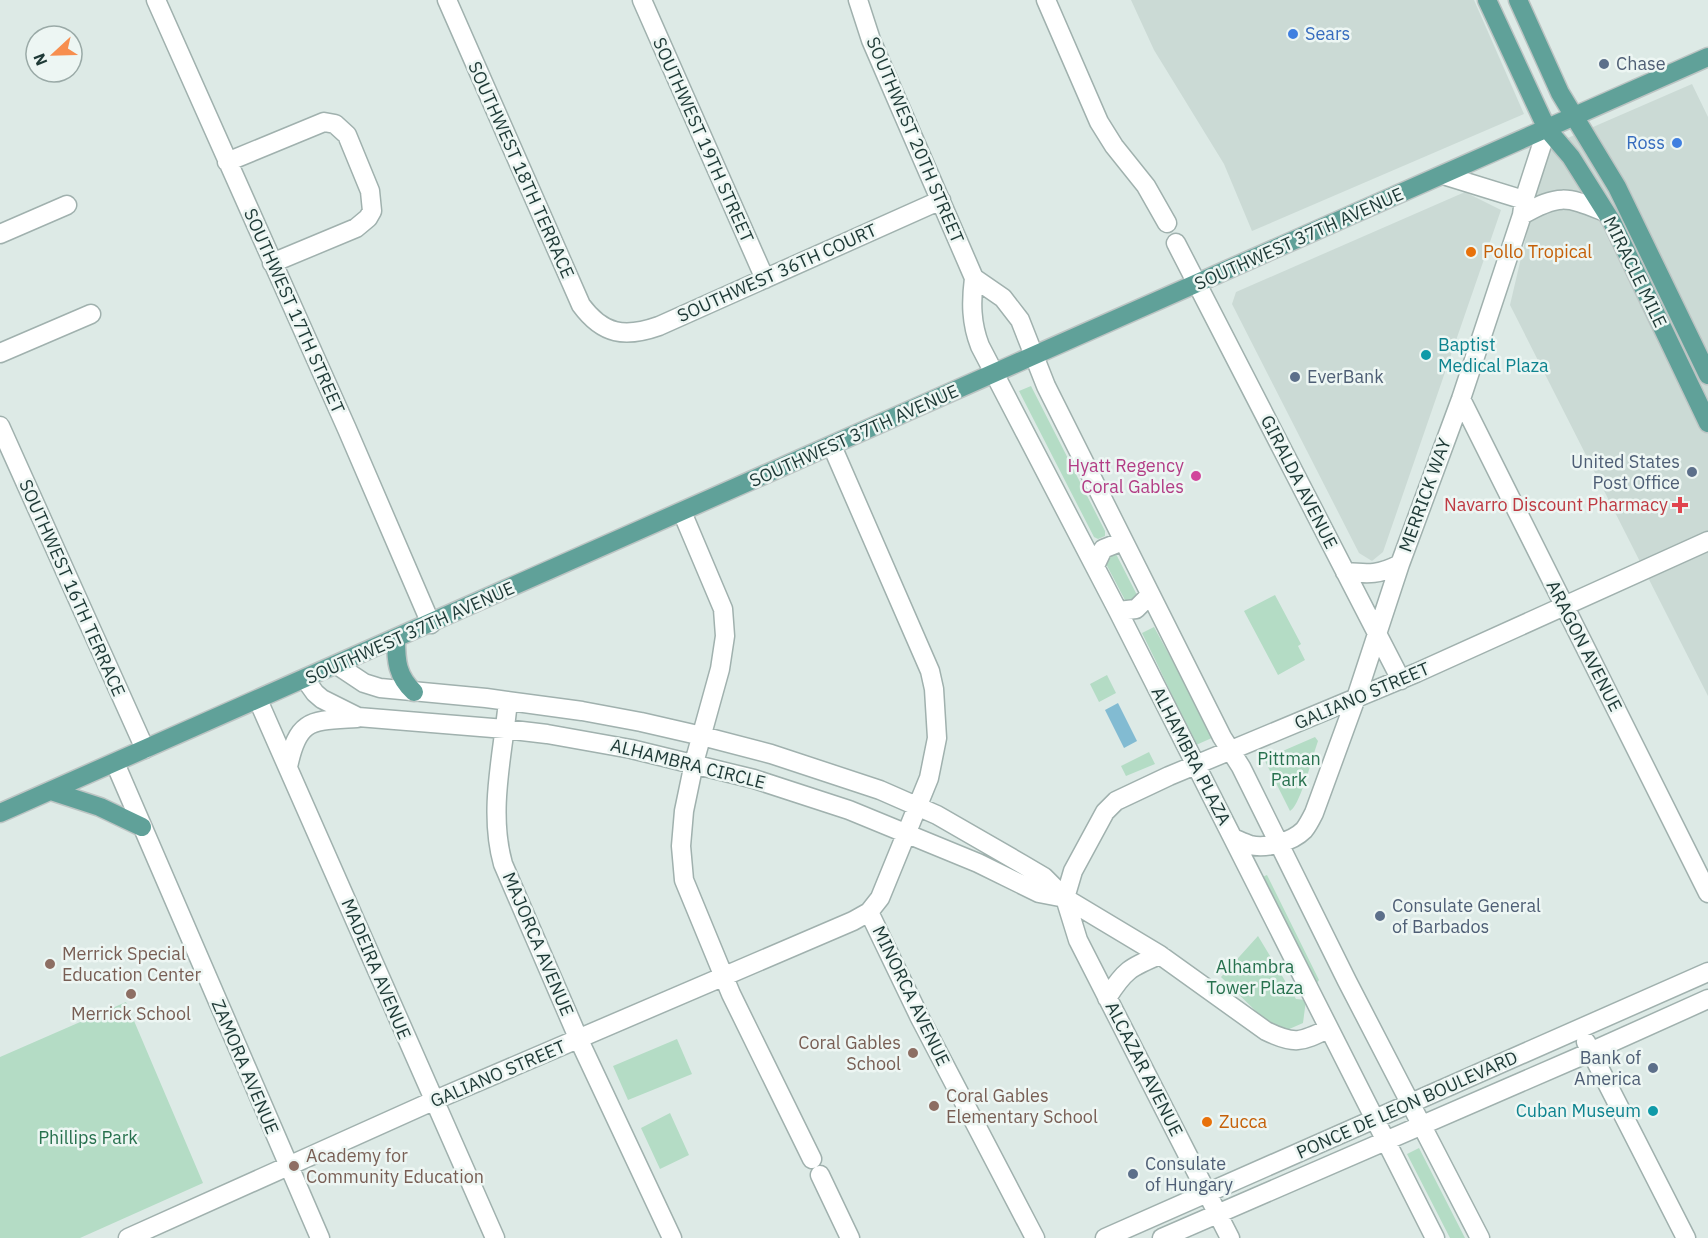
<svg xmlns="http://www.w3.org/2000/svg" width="1708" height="1238" font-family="'IBM Plex Sans',sans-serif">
	<rect width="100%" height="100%" fill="#ddeae6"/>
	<path fill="#cbdad5" d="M1131,0h343l50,114 -272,117 -28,-67 -70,-114z
		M1692,84l16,33v579l-198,-391 37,-158z
		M1465,192l36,18 -118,342 -11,9 -13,-8 -127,-249 4,-12z"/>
	<path fill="#b4dcc5" d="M1031,386l74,145v5l-7,3 -4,-2 -75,-146z
		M1112,552l4,2 22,43 -1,4 -11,1 -22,-42z
		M1275,595l26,49 -3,2 7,14 -27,15 -34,-64z
		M1154,627l60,110 -18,8c-19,-37 -35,-75 -54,-112z
		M1107,675l9,18 -17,9 -9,-18z
		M1315,737l3,4c-5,14 -18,65 -28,70l-26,-52z
		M1149,752l6,12 -29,12 -5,-10z
		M1267,875l52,105 -3,4 -54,-107z
		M1258,936l38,63 10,1 -3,23 -16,7 -18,-6 -48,-47z
		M126,1002l77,181 -123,55h-80v-181z
		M677,1039l15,35 -64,26 -15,-34z
		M670,1113l19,42 -29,14 -19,-41z
		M1419,1148l46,90h-15l-43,-84z"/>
	<path fill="#82bbd2" d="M1118,703l19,38 -13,7 -19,-38z"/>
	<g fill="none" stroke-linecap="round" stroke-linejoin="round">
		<defs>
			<path id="minor" d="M156,0l191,429 84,195
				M447,0l134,305c22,30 44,33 78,21l282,-126
				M642,0l123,279
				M858,0l13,40 103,238c-3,24 -3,45 6,68l138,265 317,627
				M1046,0l53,122 15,24 32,40 21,37
				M227,162l97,-40 11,2 12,11 23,56 2,20 -4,7 -12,10 -84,35
				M1443,175l81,25
				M1522,215c38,-22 45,-18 83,-3
				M0,234l67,-29
				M1176,243l225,437
				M974,278l29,20 17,22 26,66 176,351 19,30 106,214 133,257
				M0,353l91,-39
				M1461,399l247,494
				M0,426l145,323
				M682,512l41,97 2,27 -5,33 -26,94 -10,48 -3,35 3,34 47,114 81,165
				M1095,566l8,-17 20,-8
				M1345,572c24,2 34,3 55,-8
				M1118,611l18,-2 14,-14
				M337,665l27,18 16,5 106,10 96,13 59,11 61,14 69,18 109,36 57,25 85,49 22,13 21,21 95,57 106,76c29,14 35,11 62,-2
				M305,679l10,14 7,6 36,18 147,12 42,5 84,15 123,30 95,31 129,53 61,30 26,5
				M258,700l237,538
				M508,701c-5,53 -20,110 -5,163l76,176 93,198
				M115,763l205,475
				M288,767c10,-49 23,-46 69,-49
				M1233,838c5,2 11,5 17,7 16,4 42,-3 54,-15 4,-5 7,-11 10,-17l42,-115 44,-134 61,-165 61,-184 2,-15 23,-71
				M1065,898l8,-27 32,-59 11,-11 53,-25 247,-103 292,-132
				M1065,898l13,42 152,298
				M869,912l51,106 115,220
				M1107,998c17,-27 23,-31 53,-43
				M1586,1042l100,196
				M820,1175l30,63
				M128,1238l305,-137 420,-180 16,-9 11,-14 49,-120 8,-40 -3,-49 -4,-18 -98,-225
				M1105,1238l603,-266
				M1162,1238l417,-181 129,-58"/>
			<path id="major" d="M1487,0l60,129 24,28 41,65 96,201
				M1518,0l42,93 57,94 91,188
				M396,639c0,22 1,37 18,53
				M51,791l49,16 42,20
				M0,813l1708,-756"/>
		</defs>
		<use href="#minor" stroke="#a0b1ae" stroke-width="21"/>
		<use href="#major" stroke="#bcc4c3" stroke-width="21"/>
		<use href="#minor" stroke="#fff" stroke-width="18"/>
		<use href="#major" stroke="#60a199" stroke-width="18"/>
	</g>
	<g fill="#3f7fe0" stroke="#edf6f3" stroke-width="2">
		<circle cx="1293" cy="34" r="6"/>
		<circle cx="1677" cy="143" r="6"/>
	</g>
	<g fill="#5c6f8a" stroke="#edf6f3" stroke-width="2">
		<circle cx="1604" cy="64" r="6"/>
		<circle cx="1295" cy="377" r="6"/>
		<circle cx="1692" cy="472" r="6"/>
		<circle cx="1380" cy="916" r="6"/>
		<circle cx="1653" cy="1068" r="6"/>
		<circle cx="1133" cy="1174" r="6"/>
	</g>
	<g fill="#e8710a" stroke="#edf6f3" stroke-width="2">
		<circle cx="1471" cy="252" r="6"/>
		<circle cx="1207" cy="1122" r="6"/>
	</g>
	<g fill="#0f9aa8" stroke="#edf6f3" stroke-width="2">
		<circle cx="1426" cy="355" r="6"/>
		<circle cx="1653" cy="1111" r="6"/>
	</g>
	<circle fill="#d1479c" stroke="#edf6f3" stroke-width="2" cx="1196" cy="476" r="6"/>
	<path fill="#e0444e" stroke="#edf6f3" stroke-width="2" d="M1677 496h6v6h6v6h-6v6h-6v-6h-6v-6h6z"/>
	<g fill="#8d6e63" stroke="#edf6f3" stroke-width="2">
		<circle cx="50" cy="964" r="6"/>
		<circle cx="131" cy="994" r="6"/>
		<circle cx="913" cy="1053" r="6"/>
		<circle cx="934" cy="1106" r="6"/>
		<circle cx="294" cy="1166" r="6"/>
	</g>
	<g text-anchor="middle" stroke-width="5" stroke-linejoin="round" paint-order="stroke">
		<g font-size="18" fill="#366cbe" stroke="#edf6f3" text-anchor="start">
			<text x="1305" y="40">Sears</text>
			<text x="1665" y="149" text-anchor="end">Ross</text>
		</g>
		<g font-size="18" fill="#4e5e75" stroke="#edf6f3" text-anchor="start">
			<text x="1616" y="70">Chase</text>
			<text x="1307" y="383">EverBank</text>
			<text x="1680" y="468" text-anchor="end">United States<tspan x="1680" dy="21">Post Office</tspan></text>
			<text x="1392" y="912">Consulate General<tspan x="1392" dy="21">of Barbados</tspan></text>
			<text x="1641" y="1064" text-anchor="end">Bank of<tspan x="1641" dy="21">America</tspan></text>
			<text x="1145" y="1170">Consulate<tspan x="1145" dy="21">of Hungary</tspan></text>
		</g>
		<g font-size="18" fill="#1e3936" stroke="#edf6f3">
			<text transform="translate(703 140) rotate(66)" y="6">SOUTHWEST 19TH STREET</text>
			<text transform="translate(915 140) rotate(67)" y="6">SOUTHWEST 20TH STREET</text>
			<text transform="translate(521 170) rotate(66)" y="6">SOUTHWEST 18TH TERRACE</text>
			<text transform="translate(1299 239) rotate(-24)" y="6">SOUTHWEST 37TH AVENUE</text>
			<text transform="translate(1635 272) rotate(64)" y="6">MIRACLE MILE</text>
			<text transform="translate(777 273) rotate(-24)" y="6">SOUTHWEST 36TH COURT</text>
			<text transform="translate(294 311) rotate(66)" y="6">SOUTHWEST 17TH STREET</text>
			<text transform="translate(854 436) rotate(-24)" y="6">SOUTHWEST 37TH AVENUE</text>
			<text transform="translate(1299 482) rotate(63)" y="6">GIRALDA AVENUE</text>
			<text transform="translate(1425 495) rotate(-70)" y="6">MERRICK WAY</text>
			<text transform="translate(72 588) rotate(66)" y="6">SOUTHWEST 16TH TERRACE</text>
			<text transform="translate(410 633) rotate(-24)" y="6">SOUTHWEST 37TH AVENUE</text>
			<text transform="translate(1584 646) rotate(63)" y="6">ARAGON AVENUE</text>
			<text transform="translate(1362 696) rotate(-23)" y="6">GALIANO STREET</text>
			<text transform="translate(1191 756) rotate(63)" y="6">ALHAMBRA PLAZA</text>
			<text transform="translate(688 764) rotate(14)" y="6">ALHAMBRA CIRCLE</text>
			<text transform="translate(538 944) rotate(67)" y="6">MAJORCA AVENUE</text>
			<text transform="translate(376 969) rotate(67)" y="6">MADEIRA AVENUE</text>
			<text transform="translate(911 996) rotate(64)" y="6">MINORCA AVENUE</text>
			<text transform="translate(245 1067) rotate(67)" y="6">ZAMORA AVENUE</text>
			<text transform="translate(1144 1069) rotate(63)" y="6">ALCAZAR AVENUE</text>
			<text transform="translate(498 1074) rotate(-23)" y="6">GALIANO STREET</text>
			<text transform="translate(1407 1105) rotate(-24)" y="6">PONCE DE LEON BOULEVARD</text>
		</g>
		<g font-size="18" fill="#c56008" stroke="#edf6f3" text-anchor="start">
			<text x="1483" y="258">Pollo Tropical</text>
			<text x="1219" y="1128">Zucca</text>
		</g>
		<g font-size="18" fill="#0d838f" stroke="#edf6f3" text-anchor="start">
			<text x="1438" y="351">Baptist<tspan x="1438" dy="21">Medical Plaza</tspan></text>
			<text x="1641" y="1117" text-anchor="end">Cuban Museum</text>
		</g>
		<g font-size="18" fill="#b23c85" stroke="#edf6f3" text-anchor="end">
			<text x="1184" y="472">Hyatt Regency<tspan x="1184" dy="21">Coral Gables</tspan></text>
		</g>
		<g font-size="18" fill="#be3a42" stroke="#edf6f3" text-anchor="end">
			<text x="1668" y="511">Navarro Discount Pharmacy</text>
		</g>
		<g font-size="18" fill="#27714e" stroke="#edf6f3">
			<text x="1289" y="765">Pittman<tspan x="1289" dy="21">Park</tspan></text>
			<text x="1255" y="973">Alhambra<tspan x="1255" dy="21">Tower Plaza</tspan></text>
			<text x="88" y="1144">Phillips Park</text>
		</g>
		<g font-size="18" fill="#785e54" stroke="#edf6f3" text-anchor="start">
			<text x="62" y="960">Merrick Special<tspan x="62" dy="21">Education Center</tspan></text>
			<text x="131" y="1020" text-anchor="middle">Merrick School</text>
			<text x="901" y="1049" text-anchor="end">Coral Gables<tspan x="901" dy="21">School</tspan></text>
			<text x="946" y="1102">Coral Gables<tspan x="946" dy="21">Elementary School</tspan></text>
			<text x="306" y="1162">Academy for<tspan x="306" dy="21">Community Education</tspan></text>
		</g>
	</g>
	<g transform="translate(54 54) rotate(248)"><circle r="28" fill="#edf6f3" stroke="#9aaaa7" stroke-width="1.5"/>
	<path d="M0-4.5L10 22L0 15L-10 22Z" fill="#f78e4e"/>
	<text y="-9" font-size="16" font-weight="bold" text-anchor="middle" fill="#1e3936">N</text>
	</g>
</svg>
